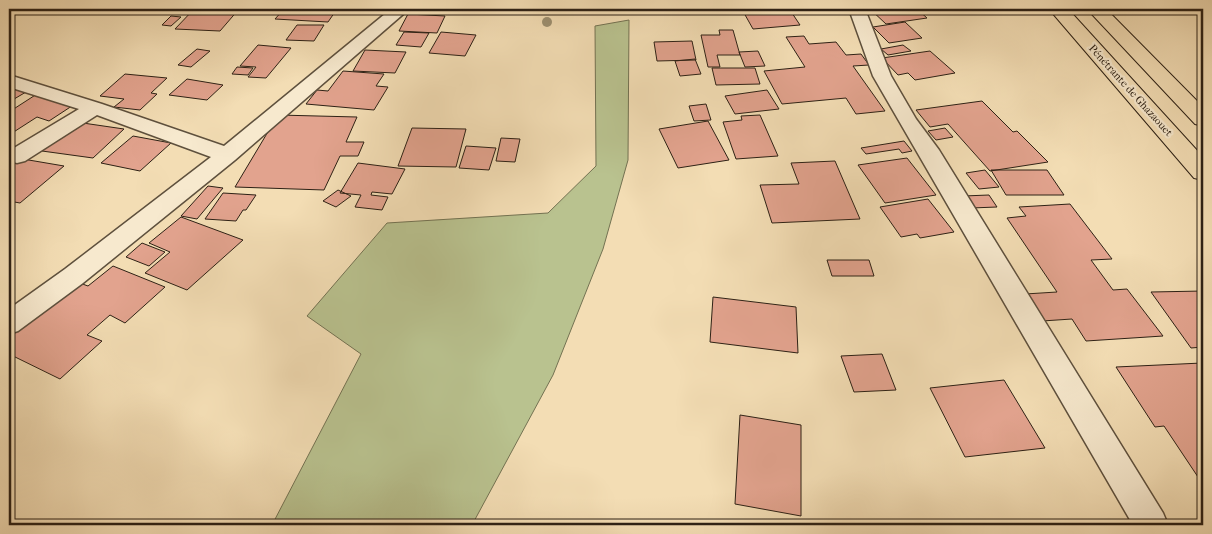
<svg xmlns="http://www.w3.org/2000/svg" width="1212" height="534" font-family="'IM FELL French Canon',serif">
	<rect width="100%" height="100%" fill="#f3ddb4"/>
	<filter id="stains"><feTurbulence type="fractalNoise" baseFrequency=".004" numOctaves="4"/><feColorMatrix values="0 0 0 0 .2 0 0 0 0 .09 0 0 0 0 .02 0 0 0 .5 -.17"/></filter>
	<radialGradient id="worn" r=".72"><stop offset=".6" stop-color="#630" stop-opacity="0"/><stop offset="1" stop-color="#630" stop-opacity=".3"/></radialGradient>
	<path fill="#b9c28f" stroke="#737252" d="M629,20l-1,140 -25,89 -50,126 -81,150h-200l89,-171 -54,-38 80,-93 161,-10 48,-47 -1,-140z"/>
	<path fill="#e2a38e" stroke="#2d2115" d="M194,9h45l-19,22 -45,-2z
		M284,9h53l-9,13 -53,-3z
		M648,9h31l1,1 -31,2z
		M870,9h47l10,9 -41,6z
		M790,10l10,15 -47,4 -9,-16z
		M408,14l37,2 -8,17 -38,-2z
		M171,16l10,1 -10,9 -9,-1z
		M905,22l17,16 -33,5 -16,-16z
		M297,25h27l-10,16 -28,-1z
		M719,30h14l7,25h-23l3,12h-12l-7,-32h19z
		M404,32l25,1 -8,14 -25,-2z
		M441,32l35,3 -11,21 -36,-3z
		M804,36l5,8 27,-2 10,13 15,-1 8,11 -16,1 32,45 -29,3 -10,-16 -64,6 -18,-33 41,-4 -19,-30z
		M692,41l4,19 -39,1 -3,-19z
		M258,45l33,3 -25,30 -18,-1 8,-10 -16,-1z
		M903,45l8,6 -23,4 -7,-6z
		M197,49l13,2 -19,16 -13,-2z
		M365,50l41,2 -11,21 -42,-2z
		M758,51l7,15 -20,1 -6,-15z
		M930,51l25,22 -40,7 -7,-7 -10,2 -16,-17z
		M695,59l6,15 -21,2 -5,-15z
		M237,67l16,1 -5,7 -16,-1z
		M712,68h43l5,16 -44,1z
		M343,71l41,3 -8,12 12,1 -14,23 -68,-6 11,-14 11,1z
		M125,74l42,4 -16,15 6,1 -17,16 -26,-3 10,-8 -24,-3z
		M187,79l36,6 -16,15 -38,-5z
		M9,87l17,5 -17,10z
		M767,90l12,19 -44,5 -10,-18z
		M40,92l38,10 -29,19 -12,-4 -28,18v-23z
		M982,101l31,31 4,-1 31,31 -58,9 -42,-47 -18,3 -14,-17z
		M706,104l5,16 -17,1 -5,-15z
		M278,115l79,2 -11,25h18l-6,14h-18l-16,34 -89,-3z
		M760,115l18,41 -42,3 -13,-37 19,-2 -1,-4z
		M708,121l21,39 -51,8 -19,-39z
		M76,122l48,7 -31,29 -51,-7z
		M412,128l54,1 -10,38 -58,-1z
		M945,128l8,9 -17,3 -8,-9z
		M133,136l38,7 -31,28 -39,-8z
		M501,138l19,1 -5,23 -19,-1z
		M904,141l8,10 -10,2 -3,-4 -33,5 -5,-6z
		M466,146l30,2 -7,22 -30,-2z
		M11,157l53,9 -44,37 -11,-2v-42z
		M907,158l29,37 -51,8 -27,-38z
		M835,161l25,58 -88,4 -12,-38 39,-1 -8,-21z
		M358,163l47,6 -13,25 -20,-2 -1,3 17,2 -6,13 -27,-3 6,-12 -21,-2z
		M985,170l14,17 -20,2 -13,-16z
		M991,170h56l17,25h-58z
		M208,186l15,2 -26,31 -16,-3z
		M338,190l13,6 -15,11 -13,-6z
		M223,193l33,2 -10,15h-3l-7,11 -31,-2z
		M989,195l8,12 -26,1 -8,-12z
		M928,199l26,33 -34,6 -3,-4 -16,3 -21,-30z
		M1070,204l42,55 -21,1 22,30 14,-1 36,47 -77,5 -14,-22 -30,2 -17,-27 32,-2 -50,-74 19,-2 -7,-9z
		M181,217l62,23 -56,50 -42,-17 25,-21 -21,-9z
		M142,243l23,9 -16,14 -23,-9z
		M827,260h42l5,16h-42z
		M113,266l52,21 -40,36 -15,-8 -23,20 15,6 -42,38 -51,-25v-17l68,-55 11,4z
		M1203,291v56l-12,1 -40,-56z
		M713,297l83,10 2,46 -88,-11z
		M882,354l14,36 -42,2 -13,-36z
		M1202,363l1,114h-5l-34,-51 -9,1 -39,-60z
		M1004,380l41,68 -80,9 -35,-69z
		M740,415l61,10v91l-66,-12z"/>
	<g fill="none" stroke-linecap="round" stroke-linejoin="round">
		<defs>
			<path id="minor" d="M391,9h18l-174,151 -152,123 -65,48 -9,3v-25l56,-40 146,-112 -114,-42 -72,46 -8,2 -8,-2v-10l70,-42 -70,-22v-12l93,29 122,42z
				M849,9h16l26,67 25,43 23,31 224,363 5,12h-35l-260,-449z"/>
			<path id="motorway" d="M1049,9h19l135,148v23l-9,-2z
				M1087,9h19l97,98v19l-8,-2z"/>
		</defs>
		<use href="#minor" stroke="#5e503d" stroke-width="3"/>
		<use href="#motorway" stroke="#2d2115" stroke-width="2"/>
		<use href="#minor" fill="#f7e9ce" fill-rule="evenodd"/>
		<use href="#motorway" fill="#f3ddb4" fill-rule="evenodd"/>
	</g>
	<circle fill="#9d9071" cx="547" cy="22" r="5"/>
	<g text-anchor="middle" stroke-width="4.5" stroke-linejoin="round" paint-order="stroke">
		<g font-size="11" fill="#2d2115" stroke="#f7e9ce">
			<text transform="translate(1131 90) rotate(48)" y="4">Pénétrante de Ghazaouet</text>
		</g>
	</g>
	<rect width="1212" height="534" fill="none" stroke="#f3ddb4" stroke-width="30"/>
	<rect x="10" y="10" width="1192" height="514" fill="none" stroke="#2d2115" stroke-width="2.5"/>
	<rect x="15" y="15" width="1182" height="504" fill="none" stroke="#2d2115"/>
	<rect width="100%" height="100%" filter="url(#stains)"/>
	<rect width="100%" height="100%" fill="url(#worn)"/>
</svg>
